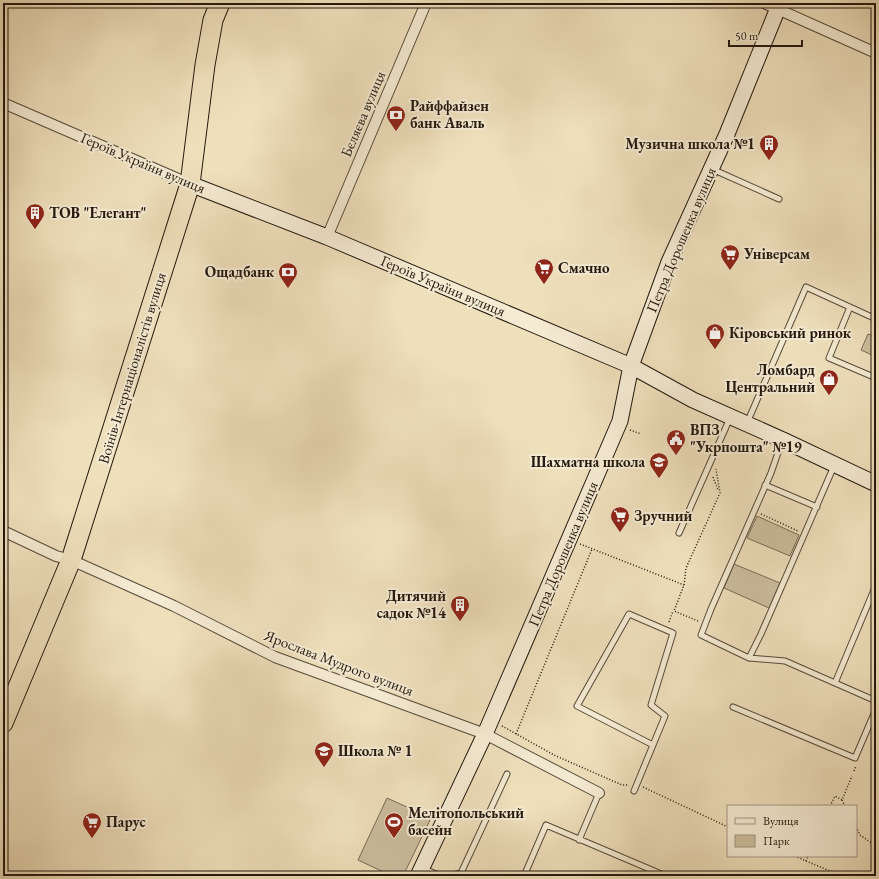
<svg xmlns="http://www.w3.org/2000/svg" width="879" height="879" font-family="'EB Garamond',serif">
	<rect width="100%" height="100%" fill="#efe0bc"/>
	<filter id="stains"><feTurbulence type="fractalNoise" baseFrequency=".005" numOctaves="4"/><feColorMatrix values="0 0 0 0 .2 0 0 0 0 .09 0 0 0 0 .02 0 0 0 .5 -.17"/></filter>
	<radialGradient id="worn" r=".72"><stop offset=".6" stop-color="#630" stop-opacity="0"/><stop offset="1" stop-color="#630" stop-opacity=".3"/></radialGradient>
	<path fill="#ccbe9e" stroke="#786b56" d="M868,334l8,3v10l-4,8 -11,-5z
		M757,516l42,19 -9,21 -43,-18z
		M734,564l46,19 -11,25 -45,-20z
		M387,798l44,20 -28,58h-11l-34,-16z"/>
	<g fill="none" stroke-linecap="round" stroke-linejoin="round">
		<defs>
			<path id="lane" d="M712,169l67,30
				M850,307l-21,51 47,20
				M747,423l59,-136 70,32
				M782,441l-11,32 -60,136 -10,26 48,23 36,3 91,40
				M765,485l52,22
				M679,533l51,-115
				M749,658l12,-24 73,-168
				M835,683l41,-98
				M733,707l122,51 21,-49
				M634,791l31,-75 -14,-11 22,-72 -44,-19 -52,92 76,39
				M579,840l20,-47
				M424,869l17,7
				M448,876l13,-3 46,-99
				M524,876l22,-51 120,51"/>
			<path id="street" d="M764,3l112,50
				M3,103l187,81
				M327,237l99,-234
				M3,531l53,25 15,4 103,46 101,51 210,77 114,59"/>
			<path id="secondary" d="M190,184l137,53 304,129 62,34 90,40 93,44
				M418,876l67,-142 135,-313 11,-55 38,-104 58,-128 53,-131"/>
			<path id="highway" d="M3,723l68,-163 119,-376 15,-119 8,-45 7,-17"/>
		</defs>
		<use href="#lane" stroke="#564a3a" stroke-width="7"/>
		<use href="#street" stroke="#564a3a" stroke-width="12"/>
		<use href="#secondary" stroke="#23180e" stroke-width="17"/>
		<use href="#highway" stroke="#23180e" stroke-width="21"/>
		<path stroke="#23180e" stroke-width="1.5" stroke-dasharray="1 2" stroke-linecap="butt" d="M630,430l11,4
			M713,477l5,13
			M761,514l37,17
			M580,544l104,41
			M698,621l-24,-10 10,-26 2,-17 34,-75 -4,-24
			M669,622l4,-11
			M502,726l52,29 68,30h6
			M516,734l76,-185
			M854,771l2,-5
			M643,787l85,40
			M842,800l3,6
			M830,806l5,-10 7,4 10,-24
			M856,827l4,8 16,11
			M795,856l11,5 2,-5
			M806,861l36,15"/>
		<use href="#lane" stroke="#f5ebd3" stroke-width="5"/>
		<use href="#street" stroke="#f5ebd3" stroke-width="10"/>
		<use href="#secondary" stroke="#f5ebd3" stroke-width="15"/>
		<use href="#highway" stroke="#efe0bc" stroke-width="19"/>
	</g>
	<defs>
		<symbol id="bank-pin" viewBox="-11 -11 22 30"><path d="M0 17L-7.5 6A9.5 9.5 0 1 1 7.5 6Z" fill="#8f2418" stroke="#f5ebd3"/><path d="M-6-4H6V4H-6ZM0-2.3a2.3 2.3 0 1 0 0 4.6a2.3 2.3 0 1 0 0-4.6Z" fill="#fff"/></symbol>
		<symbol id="building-pin" viewBox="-11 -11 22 30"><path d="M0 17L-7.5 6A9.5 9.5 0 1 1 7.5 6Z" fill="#8f2418" stroke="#f5ebd3"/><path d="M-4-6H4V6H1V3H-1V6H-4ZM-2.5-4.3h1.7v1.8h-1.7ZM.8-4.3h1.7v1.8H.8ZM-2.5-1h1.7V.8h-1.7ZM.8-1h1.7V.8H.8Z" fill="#fff"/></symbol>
		<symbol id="supermarket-pin" viewBox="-11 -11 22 30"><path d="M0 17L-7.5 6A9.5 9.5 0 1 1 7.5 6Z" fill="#8f2418" stroke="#f5ebd3"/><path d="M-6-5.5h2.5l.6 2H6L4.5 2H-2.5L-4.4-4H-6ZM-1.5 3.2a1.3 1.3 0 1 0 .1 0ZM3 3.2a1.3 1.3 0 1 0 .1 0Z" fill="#fff"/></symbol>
		<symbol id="shop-pin" viewBox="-11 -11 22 30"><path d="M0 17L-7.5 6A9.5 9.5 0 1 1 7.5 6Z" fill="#8f2418" stroke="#f5ebd3"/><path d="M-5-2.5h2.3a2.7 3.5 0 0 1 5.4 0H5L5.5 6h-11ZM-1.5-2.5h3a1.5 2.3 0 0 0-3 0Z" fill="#fff"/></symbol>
		<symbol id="civic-pin" viewBox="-11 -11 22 30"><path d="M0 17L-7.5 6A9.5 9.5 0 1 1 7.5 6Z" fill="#8f2418" stroke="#f5ebd3"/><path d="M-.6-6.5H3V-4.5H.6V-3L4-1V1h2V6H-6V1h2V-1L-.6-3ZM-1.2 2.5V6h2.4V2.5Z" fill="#fff"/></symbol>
		<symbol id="school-pin" viewBox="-11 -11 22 30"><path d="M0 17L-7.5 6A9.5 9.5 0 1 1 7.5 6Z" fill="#8f2418" stroke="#f5ebd3"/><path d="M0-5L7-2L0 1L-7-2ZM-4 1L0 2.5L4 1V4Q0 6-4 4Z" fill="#fff"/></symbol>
		<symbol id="stadium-pin" viewBox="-11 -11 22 30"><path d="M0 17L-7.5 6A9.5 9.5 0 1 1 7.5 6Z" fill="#8f2418" stroke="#f5ebd3"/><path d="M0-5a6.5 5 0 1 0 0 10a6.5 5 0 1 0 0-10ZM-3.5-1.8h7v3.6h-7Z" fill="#fff"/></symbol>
	</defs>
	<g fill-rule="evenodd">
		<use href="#bank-pin" x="385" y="104" width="22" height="30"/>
		<use href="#building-pin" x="758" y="133" width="22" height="30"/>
		<use href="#building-pin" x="24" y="202" width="22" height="30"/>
		<use href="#supermarket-pin" x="719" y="243" width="22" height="30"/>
		<use href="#supermarket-pin" x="533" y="257" width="22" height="30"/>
		<use href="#bank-pin" x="277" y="261" width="22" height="30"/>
		<use href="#shop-pin" x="704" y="322" width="22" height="30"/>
		<use href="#shop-pin" x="818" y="368" width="22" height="30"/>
		<use href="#civic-pin" x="665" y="428" width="22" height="30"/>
		<use href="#school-pin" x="648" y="451" width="22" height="30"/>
		<use href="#supermarket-pin" x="609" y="505" width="22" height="30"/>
		<use href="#building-pin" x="449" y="594" width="22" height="30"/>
		<use href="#school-pin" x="313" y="740" width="22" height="30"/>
		<use href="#supermarket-pin" x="81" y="811" width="22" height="30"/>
		<use href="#stadium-pin" x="383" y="811" width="22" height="30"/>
	</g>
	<g text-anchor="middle" stroke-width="4" stroke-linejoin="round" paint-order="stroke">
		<g font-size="15" font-weight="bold" fill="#23180e" stroke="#f5ebd3" text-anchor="start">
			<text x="410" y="111">Райффайзен<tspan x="410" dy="17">банк Аваль</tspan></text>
			<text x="755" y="149" text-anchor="end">Музична школа №1</text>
			<text x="49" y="218">ТОВ "Елегант"</text>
			<text x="744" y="259">Універсам</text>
			<text x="558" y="273">Смачно</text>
			<text x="274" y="277" text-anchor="end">Ощадбанк</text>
			<text x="729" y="338">Кіровський ринок</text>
			<text x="815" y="375" text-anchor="end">Ломбард<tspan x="815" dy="17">Центральний</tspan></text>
			<text x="690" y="435">ВПЗ<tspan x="690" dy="17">"Укрпошта" №19</tspan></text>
			<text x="645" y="467" text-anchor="end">Шахматна школа</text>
			<text x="634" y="521">Зручний</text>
			<text x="446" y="601" text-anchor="end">Дитячий<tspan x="446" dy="17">садок №14</tspan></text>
			<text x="338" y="756">Школа № 1</text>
			<text x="408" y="818">Мелітопольський<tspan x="408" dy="17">басейн</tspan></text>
			<text x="106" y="827">Парус</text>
		</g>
		<g font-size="15" fill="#23180e" stroke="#f5ebd3">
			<text transform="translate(363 114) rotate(-67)" y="5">Бєляєва вулиця</text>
			<text transform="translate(143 163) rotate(23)" y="5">Героїв України вулиця</text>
			<text transform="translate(681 240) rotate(-67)" y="5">Петра Дорошенка вулиця</text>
			<text transform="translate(443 286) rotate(23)" y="5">Героїв України вулиця</text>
			<text transform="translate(132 368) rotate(-73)" y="5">Воїнів-Інтернаціоналістів вулиця</text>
			<text transform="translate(563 554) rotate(-67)" y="5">Петра Дорошенка вулиця</text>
			<text transform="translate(339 663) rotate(21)" y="5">Ярослава Мудрого вулиця</text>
		</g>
	</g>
	<rect width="879" height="879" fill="none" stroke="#efe0bc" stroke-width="16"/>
	<rect x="4" y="4" width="871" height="871" fill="none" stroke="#23180e" stroke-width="2"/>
	<rect x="8" y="8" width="863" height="863" fill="none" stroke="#23180e"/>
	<rect x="727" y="805" width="130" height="52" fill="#f5ebd3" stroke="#a19784"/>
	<rect x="735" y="818" width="20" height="6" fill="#f5ebd3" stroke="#a19784"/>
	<text x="763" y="825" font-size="12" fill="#23180e">Вулиця</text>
	<rect x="735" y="835" width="20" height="12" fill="#ccbe9e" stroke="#a19784"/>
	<text x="763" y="845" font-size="12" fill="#23180e">Парк</text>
	<path d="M729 40v6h73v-6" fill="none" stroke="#23180e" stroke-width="2"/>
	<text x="735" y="40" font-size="12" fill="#23180e" stroke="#f5ebd3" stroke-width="3" paint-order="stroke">50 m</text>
	<rect width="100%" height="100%" filter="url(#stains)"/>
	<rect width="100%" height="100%" fill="url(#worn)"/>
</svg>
